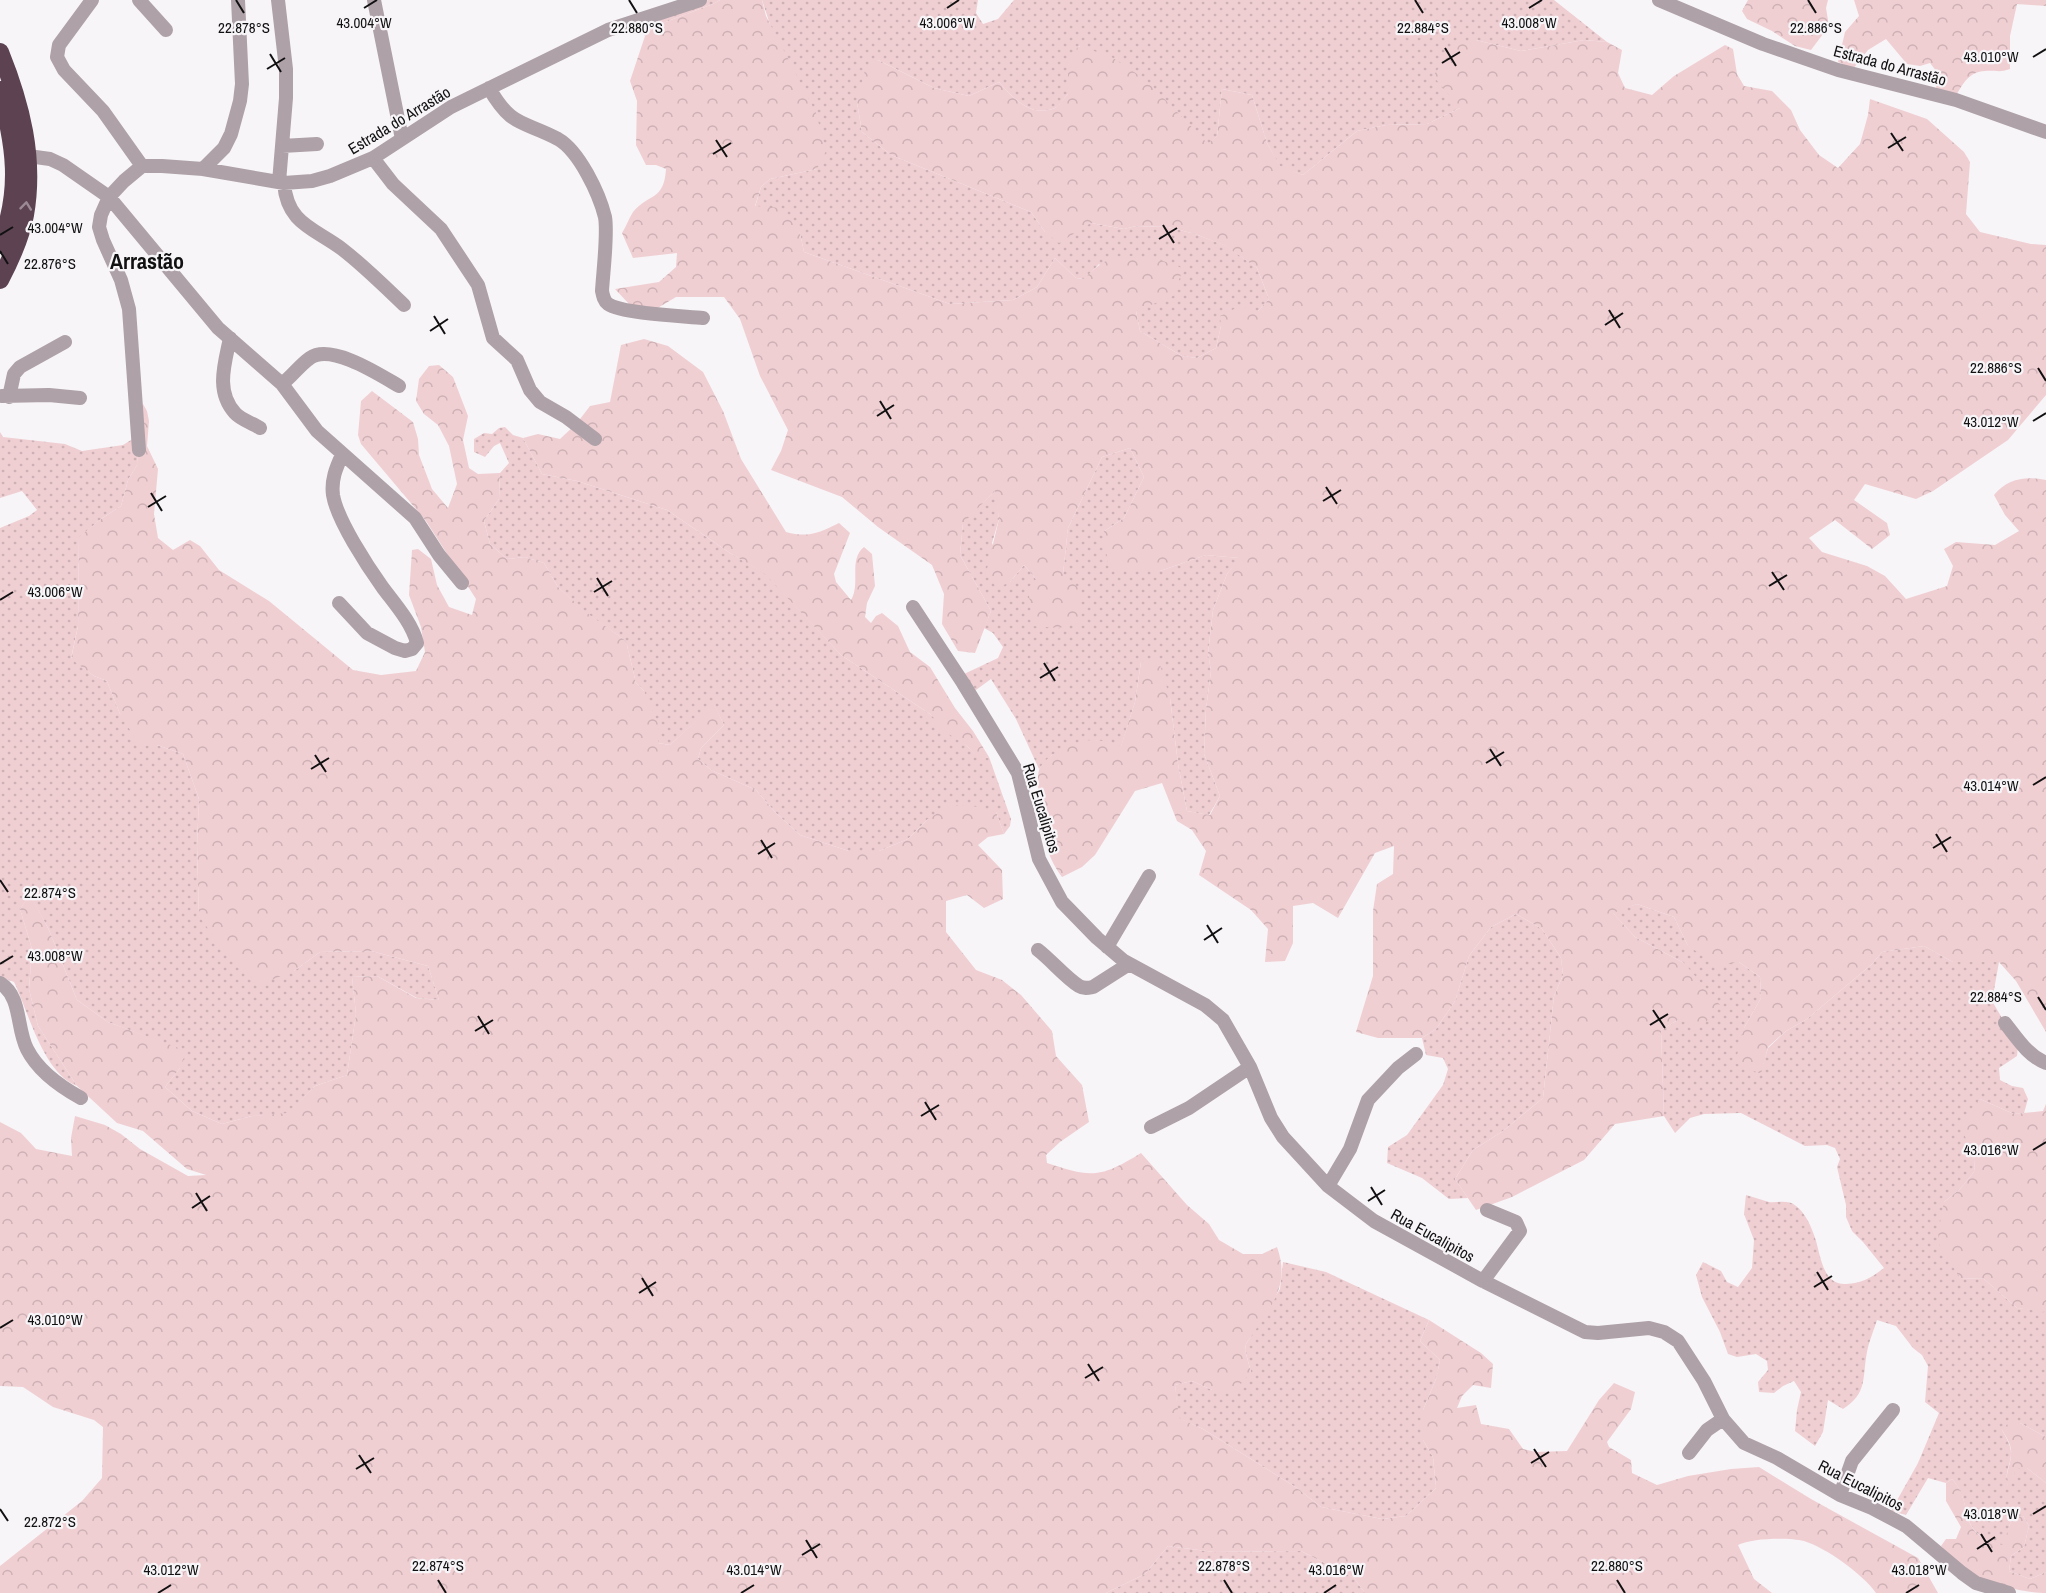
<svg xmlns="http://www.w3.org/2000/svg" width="2046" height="1593" font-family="'Archivo Narrow',sans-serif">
	<defs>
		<pattern id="grass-dots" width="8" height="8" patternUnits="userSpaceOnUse" patternTransform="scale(1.5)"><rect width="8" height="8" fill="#f0cfd3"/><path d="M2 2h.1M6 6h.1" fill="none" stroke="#cdb1b4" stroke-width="1.8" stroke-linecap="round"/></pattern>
		<pattern id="forest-crowns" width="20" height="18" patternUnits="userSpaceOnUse" patternTransform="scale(1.5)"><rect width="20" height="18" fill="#f0cfd3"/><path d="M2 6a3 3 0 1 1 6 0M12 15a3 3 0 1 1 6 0" fill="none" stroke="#cdb1b4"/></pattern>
	</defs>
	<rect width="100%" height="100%" fill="#f7f5f8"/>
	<path fill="url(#grass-dots)" d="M708,0h12l-7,4 -58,22 -10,10 -7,-8 8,-6z
		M762,0h216l-2,13 7,11 15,-5 16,-19h540l53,42 -23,-2 -63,11 -45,-11 -16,68 -33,16 -41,1 -29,6 -54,44 -23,-8 -13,-24 -15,-48 -30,-6 -5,47 -9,9 -14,-13 -115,-86 -11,20v28c-4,4 -8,12 -13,14 -24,10 -42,-10 -56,-26l-30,14 -35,-8 -56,-28 -21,42 5,30 29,23 140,57 14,20 46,-9 33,6 12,-3 32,1 27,7 32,12 30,22 12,31 -11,12 -37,15 -5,22 -19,10 -15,-2 -42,-25 -4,-20 -37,-47 -14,15 -9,-1 -21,-20 -18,29 -24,13 -63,4 -146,-52 -4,-19 -45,-26 6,-20 9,-8 47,-10z
		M505,427l8,8 10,3 19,36 35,7 90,29 63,43 36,21 75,81 89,59 37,32 13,13 9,-2 22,62 -1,7 -6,8 -8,-22 -68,7 -20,20 -29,12h-30l-49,-16 -24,-22 -20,-23 -45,-20 -13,-11 3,-11 23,-23 -10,-20 -44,40 -12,-2 -14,-52 -8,-8 -10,-42 -40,-28 -28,-26 -14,-24 -19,-6 -18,2 -17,-15 -6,-23 15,-22 1,-26 9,-10 -9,-20 -6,3 -9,11 -11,-5v-13l10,-6 8,1 7,-6z
		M0,432l3,5 62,7 17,7 41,-6 16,-10 -2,30 -9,15 -7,26 -20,13 -22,19 -1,88 -7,32 23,18 13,5 13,33 37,31 26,9 16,45 -2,47 2,70 95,55 26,-19 51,-1 57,15 11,34 -22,-2 -40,-22 -25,1 4,37 -9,61 -32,11 -28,28 -35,2 -30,8 -30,-13 -27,-24 15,-19 -35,-32 -37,-14 -31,-22 -28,-70 -19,-35 -10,14 12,40 -3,40 9,37 39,60c-34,-13 -48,-73 -63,-104l-14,-5v-449l29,-12 8,-6 -15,-19 -22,7z
		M1130,448l14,29 -20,41 -21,14 57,39 46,-16 34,3 -13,16 -14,36 -5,43 3,18 -5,38 -2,45 16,42 -11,19 -22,-4 -9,-47 -8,-66 -29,-36 -6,40 -14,45 -27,-7 -42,15 -13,14 -23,-50 -25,-40 -26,19 -1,-24 34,-16 5,-11 -10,-14 -9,-5 7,-17 -31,-56 3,-33 33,-32 3,29 -7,24 18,39 14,-17 12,14 27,-5 5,-46 34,-71z
		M1637,904l37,13 14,29 51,16 21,15 1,21 -17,30 16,46 8,-26 18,-17 21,-12 65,-55 10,-12 42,-6 29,16h46l-7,39 26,44 -1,11 -18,12 1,12 12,6 11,2 5,11 -4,14 -10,1 -34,-15 -6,73 -14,17 -16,13 16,76 24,1 33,29 29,3v126l-26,-14 -18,7c4,7 9,15 9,23 0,13 -7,18 -3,33l8,-18h11l19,15v89l-16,7 -21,-8 2,-15 13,-9 5,-21 -6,-10 -13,8 -6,22c-51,-13 -28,-41 -52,-67l-6,4 -18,-5 -22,37 -15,-4 27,-48 21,-50 -14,-11 3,-36 -6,-11 -9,-7 -17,-22 -19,-6c-3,10 -8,21 -10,32 -5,26 1,41 -24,57l-15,-9 -5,32 -8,14 -20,-15 2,-21 4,-18 -7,-11 -11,5 -9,7 -15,-1 -1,-10 10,-12 -1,-9 -11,-7 -19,3 -9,-3 -8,-22 -18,-35 -6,-22 7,-13 18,9 6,11 11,5 14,-19 2,-28 -10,-26 2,-19c8,2 15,5 23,7 9,1 19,-3 27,4 9,6 16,22 19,32 6,17 7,47 31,46 16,-1 25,-6 38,-16l-21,-26 -11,-11 -6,-14v-12l-9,-38 3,-8 -5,-11 -8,-3 -22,1 -64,-33 -37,1 -14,4 -15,15 -11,-17 -3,-86 17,-10 6,-57 -49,-26 -23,-25z
		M1516,914l26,15 19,29 2,17 -9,21 -11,102 -40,33 -30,19 -18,29 13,19 -19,1 -27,-21 -35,-15 1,-16 19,-12 36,-50 5,-16 -5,-11 -17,-3 -4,-17 14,-9 19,-28 14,-45 22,-29z
		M1283,1262l43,10 103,48 -9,21 20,19 -4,19 -13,31v30l10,17 3,31 -30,28 -24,3 -61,-12 -24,-19 -94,-59 -25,-11 -3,-33 17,-4 20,9 39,-18 -6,-22 1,-6 34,-55z
		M1168,1546l46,6 87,-1 53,27 11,15h-259l39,-19z"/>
	<path fill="url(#forest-crowns)" d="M720,0h42l4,16 50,97 10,38 -9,18 -47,10 -9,8 -6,19 27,2 18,25 4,19 146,52 63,-4 24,-13 18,-29 21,20 8,1c23,-23 32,-25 63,-21 13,2 24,4 36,11l-10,27 -37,15 4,20 42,25 15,2 19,-10 5,-22 -1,-10 20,-10 18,5 11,-12 -12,-31 -31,-22 -31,-12 -27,-7 -32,-1 -12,3 -33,-6 -32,20 -14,-11 -14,-20 -140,-57 -29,-23 -5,-30 8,-32 13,-10 56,28 35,8 30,-14c14,16 32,36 56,26 4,-2 9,-10 13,-14v-29l10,-19 32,10 36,24 62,64 9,-8 5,-47 30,6 15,48 13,23 23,9 54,-44 29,-6 41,-1 33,-16 -27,-32 25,-34 18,-2 45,11 63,-11 23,2 15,8 -4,23 7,15 27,7 22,-19 51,-31 8,4 4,25 7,12 28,5 19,19 9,20 19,25 19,13 22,-24 8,-29 2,-16 57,20 37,33 6,10 -4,52 14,18 51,12 15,1v150l-38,45 -75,51 -17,8 -51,-15 -11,16 33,23 3,12 -18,14 -37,-29 -26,18 13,14 45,14 18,10 21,23 41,-13 6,-20 -9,-17 12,-7 39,3 24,-14 -14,-16 -11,-20c14,-17 32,-19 52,-15v552l-30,-51 -17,-19h-46l-29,-16 -42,6 -10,12 -65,55 -21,12 -18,16 -7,27 -26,-11 9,-35 17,-30 -1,-21 -21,-15 -20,4 -31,-20 -14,-29 -37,-13 -24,9 22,24 49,26 36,42 -18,22 -24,-7 -17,10 3,86 -49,8 -31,36 -72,37 -36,13 -21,-31 18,-29 30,-19 40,-33 11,-102 9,-21 -2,-17 -19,-29 -26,-15 -25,13 -22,29 -14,45 -19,28 -14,9h-44l-22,-6 17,-56v-65l4,-27 16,-10 1,-28 -19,7 -37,65 -25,-15 -20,3v37l-8,18 -20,1 3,-33 -17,-19 -52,-35 7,-24 -14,-21 -15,-9 -15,-38 -27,8 -40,64 -13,12 -20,10c-15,-20 -19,-40 -21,-65 -1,-12 -5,-30 -2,-42 6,-16 39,-31 55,-30 9,0 19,4 27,6l14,-44 6,-40 17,-4 12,40 8,66 9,47 23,4 10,-19 -16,-42 2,-45 5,-38 -3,-18 5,-43 14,-36 12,-16 -33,-3 -46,16 -51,-2 -6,-37 21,-14 20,-41 -14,-29 -28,9 -34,71 -5,46 17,15 1,34 -23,5 -25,-2 -5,-38 8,-9 -12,-14 -14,17 -13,6 -11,-15 13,-54 -4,-28 -32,32 -3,32 31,56 -16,42 -17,-2 -16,-27 2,-30 -12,-29 -54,-38 -36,-30 -71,-27 10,-19 7,-21 -28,-54 -20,-57 -16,-22h-48l-20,12 -27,-5 -14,-15 44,-7 17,-15 1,-14 -44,5 -11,-25c4,-6 7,-15 11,-21 16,-19 31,-11 33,-43l-10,-4h-10l-10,-20 1,-44 -7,-20 15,-45 10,-10 58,-22z
		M1748,0h80l-2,8 3,18 -18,24 -16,-4 -23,-15 -25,-12 -5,-8z
		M1854,0h192v6l-29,-2 -7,32v33c-11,4 -14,1 -25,2 -16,1 -22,12 -29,25l-20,-4 1,-20 -7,-9 -10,3 -13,-2 -21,-25 -18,11 -15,19 -15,-7 7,-30 14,-16z
		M644,339l24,7 35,26 20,39 18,48 45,73c22,6 33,1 53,-9l11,10 -16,41 2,8 15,18c10,-17 -3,-40 13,-53l8,7 3,32 -8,17 -2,14 6,6 5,-7 6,-3 16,13 12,26 20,15 25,41 18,23 16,26 -9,3 -13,-14 -32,-21 -1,-7 -4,-4 -89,-59 -76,-81 -35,-21 -63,-43 -90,-29 -35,-7 -19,-36 15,-4 22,5 17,-16 13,-17 20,-4 11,-57z
		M439,365l14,12 15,39 -5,24 6,28 9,6 22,-1 -1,26 -15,22 6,23 17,15 18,-2 19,6 14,24 29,26 39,28 10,42 8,8 15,34 -1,18 12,2 44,-41 10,21 -23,23 -3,11 13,11 45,20 20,23 24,22 49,16h30l29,-12 20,-20 23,-14 22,1 23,6 8,22 -16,3 -10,8 24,25 1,29 -19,9 -17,-13 -21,6v31l30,38 26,10 19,15 31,36 4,25 26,29 7,37 -29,20 -14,13 1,8c44,15 54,15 94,-10l46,52 22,19 10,16 24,14h19l15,-7c15,41 -10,64 -31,97l-1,6 6,22 -17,20 -22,-2 -20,-9 -17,4 4,33 24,11 94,59 24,19 61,12 24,-3 30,-28 -3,-31 -10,-17v-30l13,-31 4,-19 -20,-19 9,-21 52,33 12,11 -2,24 -18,-3 -11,11 -5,12 19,-3 5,19 28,5 14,20 13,3 31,-1 32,-51 15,-17 21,9 -4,17 -24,33 2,5 22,13 1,13 25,12 31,-9 43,-7 28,-2 52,32 107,59 20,35h-62c-12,-18 -51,-46 -72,-52 -16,-4 -52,-3 -66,4l16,34 18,14h-407l-11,-15 -53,-27 -87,1 -46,-6 -23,28 -39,19h-1106v-27l82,-65 20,-23 1,-51 -9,-7 -41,-13 -30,-20 -23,-1v-264l21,11 15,16 36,7 -1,-18 4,-22 30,9 16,9 19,15 48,27 18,-1 -19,-6 -44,-38 -26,-8 -40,-37 -39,-60 -9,-37 3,-40 -12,-40 10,-15 19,36 28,70 31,22 79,29 -7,17 -15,19 27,24 30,13 30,-8 35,-3 28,-27 32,-11 9,-61 -4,-37 25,-1 39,22 23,2 -11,-34 -57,-15 -51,1 -26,19 -35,14 -40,-41 -20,-28 -2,-70 2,-47 -16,-45 -26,-9 -17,1 -20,-32 -13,-33 -13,-5 -23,-17 7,-33 1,-89 22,-18 20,-13 7,-26 9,-15 2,-51 4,-10 4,7 2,10 -2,25 11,23 -4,45 4,24 15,12 17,-10 10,6 19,24 50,31 84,69 28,5 35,-4 9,-19 -4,-25 -12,-32 3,-45 6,-1 13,10 6,26 12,22 23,8 4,-16 -50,-78 -65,-77 -3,-9 3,-34 11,-10 41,31 5,17 1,16 13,34 16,19 9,-24 -8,-38 -11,-21 -14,-11 -8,-13 3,-22 10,-13z
		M1980,1099l34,15 29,-3 3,-7v207l-3,1 -26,-4 -33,-29 -24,-1 -20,-32 -2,-13 6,-31 16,-13 14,-17 1,-13 -16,-36z
		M2010,1421l10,2 26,14v46l-19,-15h-10l-9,20c-4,-16 3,-21 3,-35 1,-8 -5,-16 -9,-23z
		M1952,1479c24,25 1,55 51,66l7,-21 5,-6 8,-2 6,10 -5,21 -13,9 -2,15 21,8 16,-7v21c-21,0 -64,-10 -82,-22 -8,-7 -16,-17 -23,-25l5,-7h10l5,-12 -15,-26v-18z"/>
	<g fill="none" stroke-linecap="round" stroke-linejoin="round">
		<path stroke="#aea1a8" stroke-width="14" d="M92,0l-33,45 -2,12 7,13 39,41 39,55
			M139,0l27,30
			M278,0l8,69v29l-7,84
			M374,0l28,139
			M1659,0l104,44 75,26 118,30 90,32
			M489,88c23,40 33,32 69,51 21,12 41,54 47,78 3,17 -2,56 -3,74 1,5 2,10 6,13 15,10 75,12 95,14
			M282,146l35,-2
			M28,156l22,3 13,6 46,32 109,131 64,56 35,47 98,87 24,37 23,28
			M373,158l20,26 48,45 37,56 15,53 24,22 13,30 10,12 26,15 29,22
			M203,169l21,-21 7,-14 9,-33 2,-17 -4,-84
			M284,183c3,41 30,45 58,66 22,17 42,37 62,56
			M230,338c-5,25 -15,53 5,75 5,6 17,10 25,15
			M282,384c10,-8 18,-19 28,-26 21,-15 70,17 89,28
			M2,396l47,-1 31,3
			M9,397l5,-23 6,-7 45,-25
			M139,450l-10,-141 -8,-29 -18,-40 -4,-13 2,-12 8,-18 15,-16 18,-15h20l41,3 81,14 28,-2 18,-5 43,-18 78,-51 157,-77 92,-30
			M339,603l28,30 28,15 10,3 7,-2 5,-6c-5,-20 -22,-39 -34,-55 -15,-21 -46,-68 -50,-93 -2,-15 3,-27 9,-40
			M913,607l50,76 55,90 21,86 23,43 35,36 27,23 81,44 18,15 27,47 21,51 12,19 45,49 46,35 109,60 102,51 13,1 51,-5 15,4 14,9 26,40 19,38 21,24 33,15 63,37 32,13 34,18 56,47 14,10 33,10
			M1107,947l42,-71
			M1038,950c13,10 28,28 41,36 5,3 9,2 14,1l36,-23
			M0,983c22,14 16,44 27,66 11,22 34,38 54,49
			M2005,1023c12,15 23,33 41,40
			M1151,1127l38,-19 61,-41
			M1328,1186l22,-37 18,-49 30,-32 18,-14
			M1483,1281l37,-50 -4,-9 -29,-12
			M1689,1453l18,-23 16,-11
			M1840,1495l12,-34 41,-51"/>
		<path stroke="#5d4252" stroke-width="18" d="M0,52c21,52 35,106 25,163 -4,22 -15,46 -25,65
			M0,90c15,55 22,101 0,155"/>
	</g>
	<defs><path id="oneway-chevron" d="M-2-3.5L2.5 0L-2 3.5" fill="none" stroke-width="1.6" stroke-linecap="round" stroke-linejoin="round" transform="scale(1.5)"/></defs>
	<use stroke="#9b8a94" href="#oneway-chevron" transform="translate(26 206) rotate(-84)"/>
	<path fill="none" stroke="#121112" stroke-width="2" d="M236,0l8,13M629,0l8,13M1415,0l8,13M1808,0l8,13M364,8l13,-8M947,8l12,-8M1529,8l13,-8M1445,48l11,18M270,54l11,18M2033,57l13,-8M1442,63l18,-11M267,69l18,-11M1891,133l12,18M716,140l11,17M1888,148l18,-11M713,154l18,-11M1163,225l11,18M0,235l13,-8M1159,239l18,-11M0,251l8,13M1609,310l11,18M434,316l11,18M1605,325l18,-12M430,331l18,-12M2038,368l8,13M880,401l11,18M877,416l17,-11M2033,421l13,-8M1326,487l11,17M151,493l11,18M1323,501l18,-11M148,507l18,-11M1772,572l12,18M597,578l11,18M1769,586l18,-11M594,592l18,-11M0,600l13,-8M1044,663l11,18M1040,678l18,-11M1490,749l11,17M315,755l11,17M1486,763l18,-11M311,769l18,-11M2033,785l13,-8M1936,834l11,18M761,840l11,18M1933,848l18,-11M758,854l17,-11M0,880l8,12M1207,925l11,18M1204,940l18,-12M0,964l13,-8M2038,997l8,13M1653,1010l12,18M478,1016l11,18M1650,1025l18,-11M475,1031l18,-11M925,1102l11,18M921,1116l18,-11M2033,1150l13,-8M1371,1187l11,18M196,1193l11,18M1368,1201l17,-11M192,1208l18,-12M1817,1272l11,18M642,1278l11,18M1814,1287l18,-11M639,1293l17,-11M0,1328l13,-8M1088,1364l11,17M1085,1378l18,-11M1534,1449l12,18M359,1455l12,18M1531,1463l18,-11M356,1469l18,-11M0,1509l8,12M2033,1514l13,-8M1981,1534l11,18M806,1540l11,18M1977,1549l18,-12M802,1555l18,-11M438,1580l8,13M1224,1580l8,13M1617,1580l8,13M158,1593l13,-8M741,1593l13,-8M1324,1593l12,-8M1906,1593l13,-8"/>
	<g text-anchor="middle" stroke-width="4.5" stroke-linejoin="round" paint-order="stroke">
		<g font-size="16" fill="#121112" stroke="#f7f5f8">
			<text transform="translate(1890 65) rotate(15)" y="6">Estrada do Arrastão</text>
			<text transform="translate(399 120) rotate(-31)" y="6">Estrada do Arrastão</text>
			<text transform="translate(1042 808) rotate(73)" y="6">Rua Eucalipitos</text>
			<text transform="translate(1433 1235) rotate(29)" y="6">Rua Eucalipitos</text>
			<text transform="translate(1861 1485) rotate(27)" y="6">Rua Eucalipitos</text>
		</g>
		<g font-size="22" font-weight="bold" fill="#121112" stroke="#f7f5f8">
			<text x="147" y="269">Arrastão</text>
		</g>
	</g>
	<g font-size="15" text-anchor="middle" fill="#121112" stroke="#f7f5f8" stroke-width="4.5" stroke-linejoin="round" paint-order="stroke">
		<text x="1529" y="28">43.008°W</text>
		<text x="364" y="28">43.004°W</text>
		<text x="947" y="28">43.006°W</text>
		<text x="244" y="33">22.878°S</text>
		<text x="637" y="33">22.880°S</text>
		<text x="1423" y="33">22.884°S</text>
		<text x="1816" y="33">22.886°S</text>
		<text x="1991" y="62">43.010°W</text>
		<text x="55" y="233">43.004°W</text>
		<text x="50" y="269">22.876°S</text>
		<text x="1996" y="373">22.886°S</text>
		<text x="1991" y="427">43.012°W</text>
		<text x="55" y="597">43.006°W</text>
		<text x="1991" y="791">43.014°W</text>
		<text x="50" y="898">22.874°S</text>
		<text x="55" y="961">43.008°W</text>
		<text x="1996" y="1002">22.884°S</text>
		<text x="1991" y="1155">43.016°W</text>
		<text x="55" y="1325">43.010°W</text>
		<text x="1991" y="1519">43.018°W</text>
		<text x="50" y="1527">22.872°S</text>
		<text x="438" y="1571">22.874°S</text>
		<text x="1224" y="1571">22.878°S</text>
		<text x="1617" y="1571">22.880°S</text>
		<text x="171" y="1575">43.012°W</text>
		<text x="754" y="1575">43.014°W</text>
		<text x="1336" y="1575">43.016°W</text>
		<text x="1919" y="1575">43.018°W</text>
	</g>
</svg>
